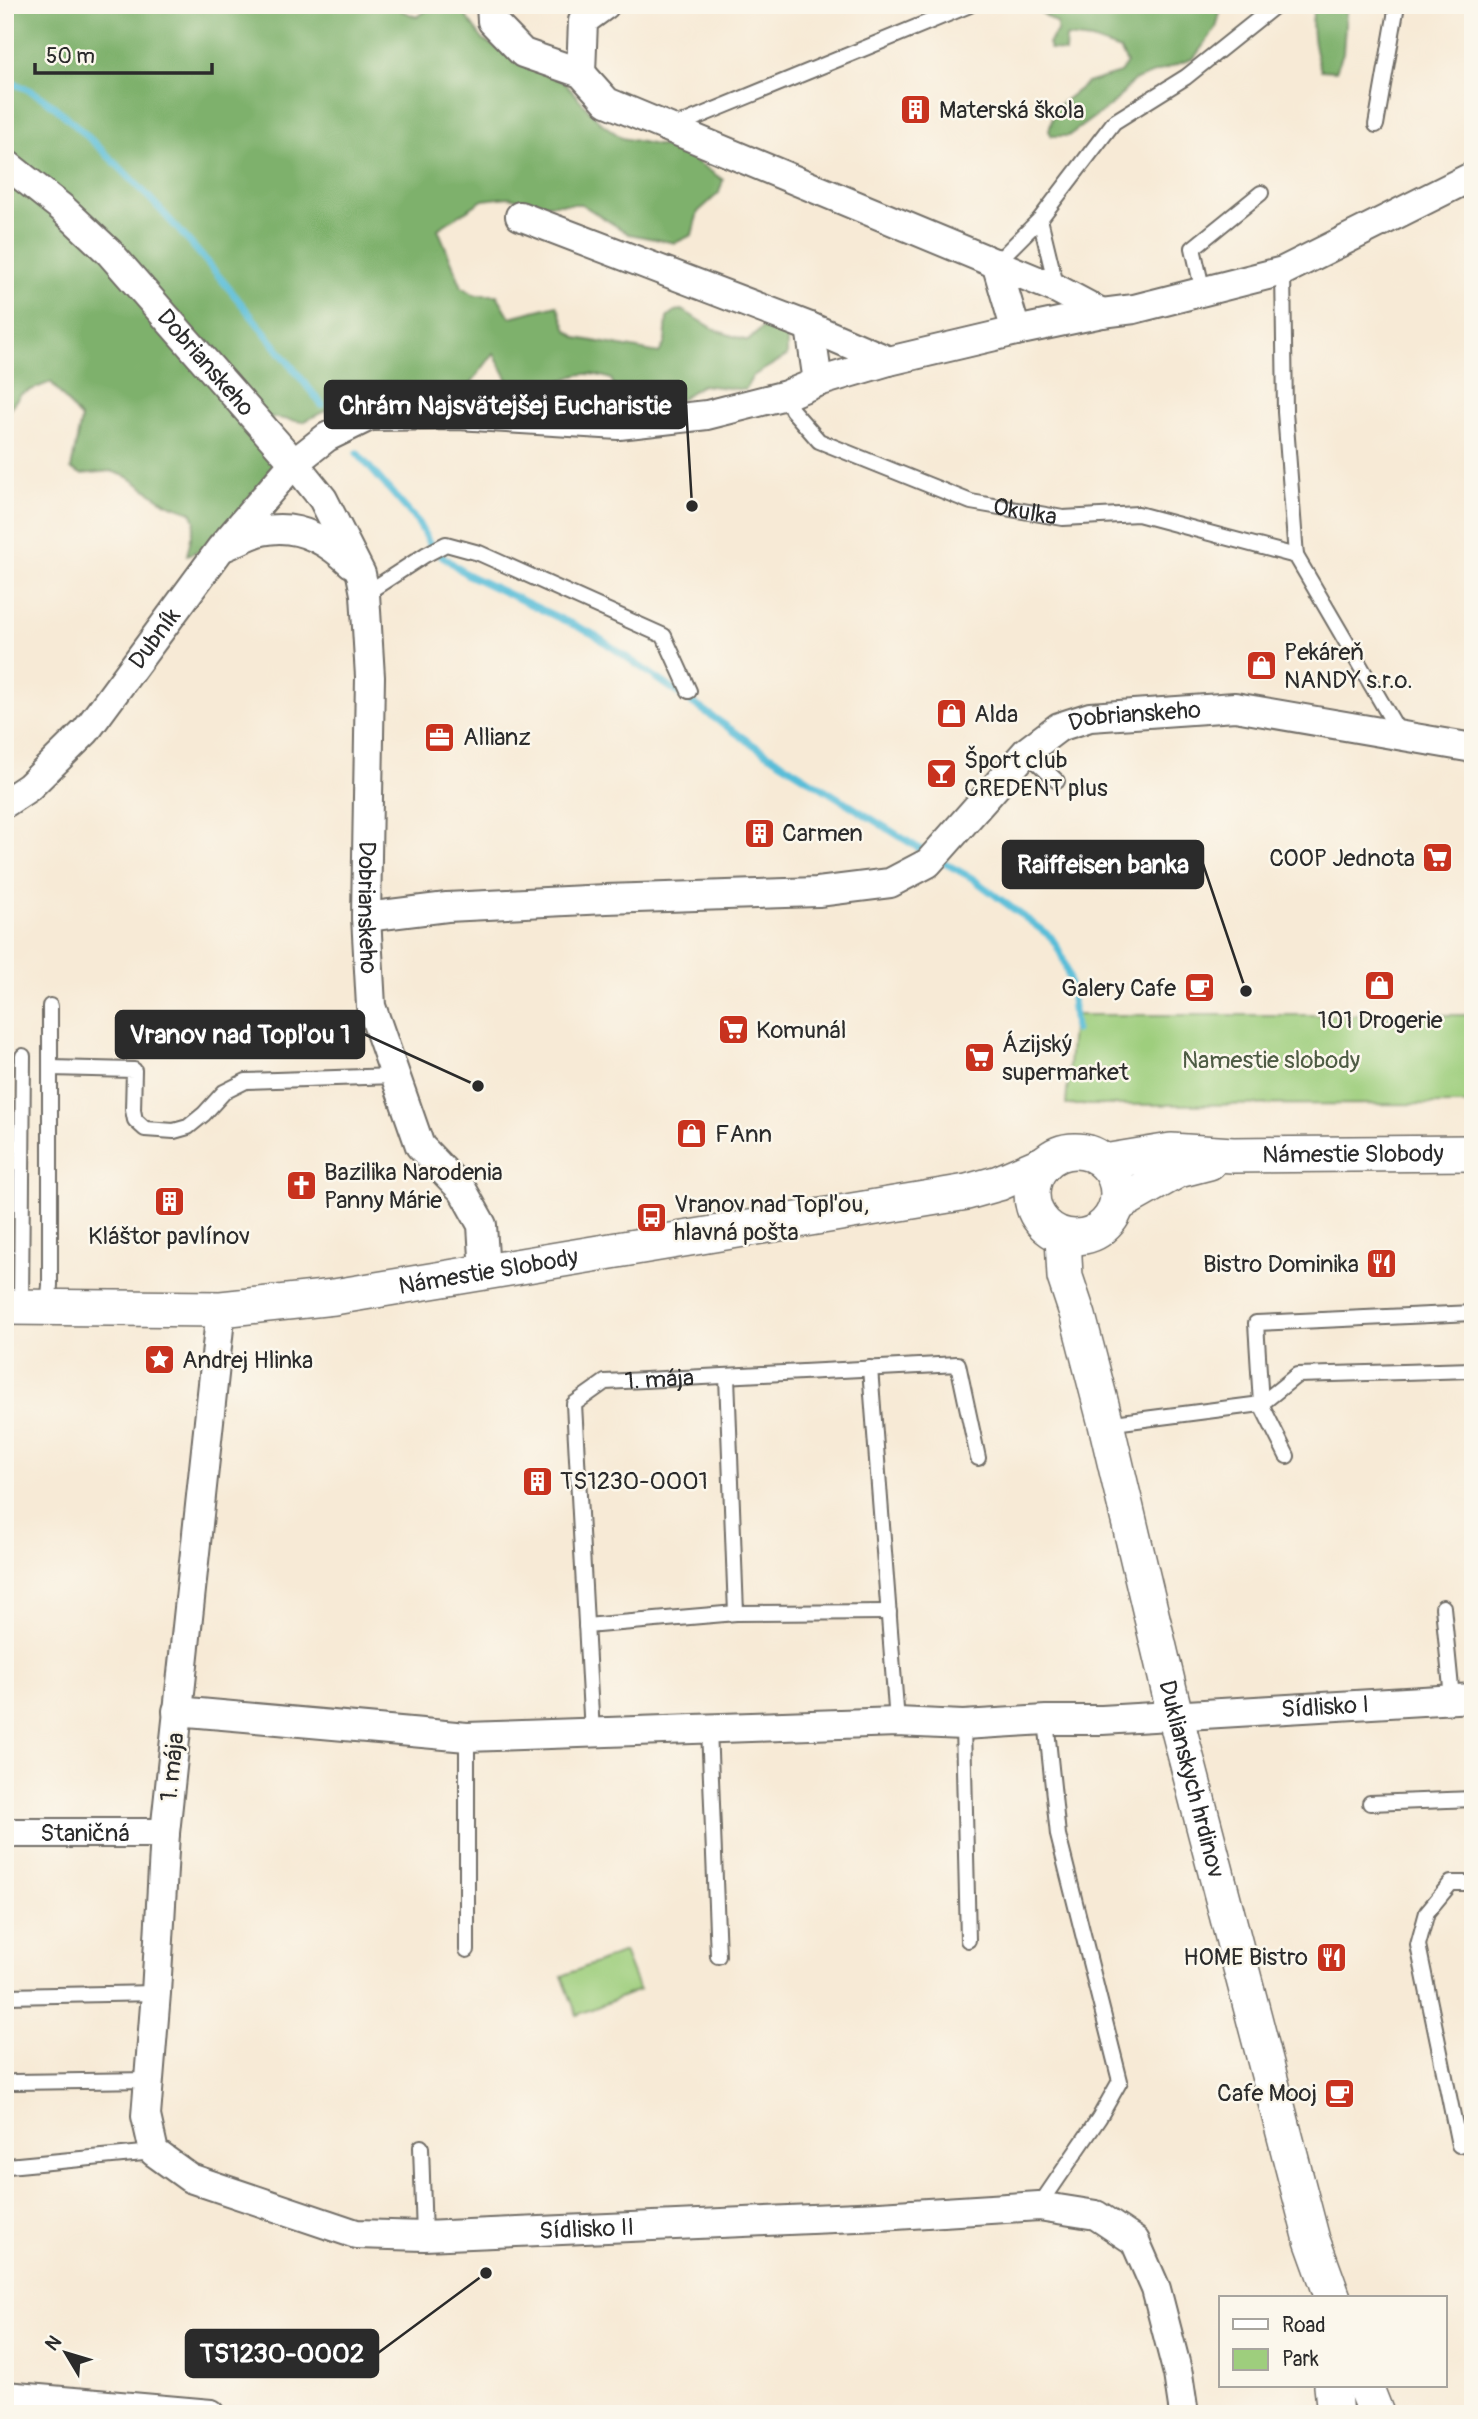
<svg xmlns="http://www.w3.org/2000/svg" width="1478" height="2419" font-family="Pangolin,sans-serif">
	<rect width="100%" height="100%" fill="#fbf7ec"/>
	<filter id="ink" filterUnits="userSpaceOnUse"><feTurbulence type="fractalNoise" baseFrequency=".0143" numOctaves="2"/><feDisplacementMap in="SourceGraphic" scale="14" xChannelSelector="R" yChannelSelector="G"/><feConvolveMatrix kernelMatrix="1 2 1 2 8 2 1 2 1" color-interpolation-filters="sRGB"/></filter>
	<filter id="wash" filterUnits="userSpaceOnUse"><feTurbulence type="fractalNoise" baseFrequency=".00686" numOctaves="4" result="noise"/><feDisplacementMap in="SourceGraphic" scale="28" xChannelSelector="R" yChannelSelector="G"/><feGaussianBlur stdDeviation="1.57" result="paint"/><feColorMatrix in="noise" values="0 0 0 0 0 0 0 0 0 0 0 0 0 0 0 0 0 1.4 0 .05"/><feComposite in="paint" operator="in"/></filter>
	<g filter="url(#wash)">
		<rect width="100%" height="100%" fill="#f7ead6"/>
		<path fill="#9ece7d" stroke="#647c54" stroke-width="2" d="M1073,1015h400v89l-407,1z
			M624,1952l15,38 -62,25 -15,-39z"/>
		<path fill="#7eb16c" stroke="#546e4c" stroke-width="2" d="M5,5h393l4,6 15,6 17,-12h33v13l17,23 80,41 36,40 22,16 58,12 43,30 -4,13 -21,19 -6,23 -17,8 -46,-9 -48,-30h-39l-34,-7 -25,3 -45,29 24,58 13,8h22l13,22 47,-12 10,25 10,8 82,15 6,-10 2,-25 8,-7 7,-1 36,21 30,10 16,-15 16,-5 7,15v20l-34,20 -8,14 -43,-5 -32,21 -38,4 -10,-8 -11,-23c-37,-13 -42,2 -74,12 -7,2 -16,1 -23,1l-20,-39 -29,38 -53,-1 -81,18 -28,14 -33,-5 5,47 -13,33 -42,47 -33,11 8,-34 -4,-9 -25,-9 -38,-26 -17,-6 -30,3 -10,-5 10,-50 -30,-37 -30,12 -16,20z
			M1035,5h180l5,8 -4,15 -22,30 -61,23 -18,21 -47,34h-16l-3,-5 6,-23 32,-25 33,-10 7,-10 -7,-13 -28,-10 -26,-3 -1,15 -15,-3 -2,-6 9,-11v-9l-20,-13z
			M1315,5h35l-4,7 -3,41 -7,18 -15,-1c-7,-18 -12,-46 -6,-65z"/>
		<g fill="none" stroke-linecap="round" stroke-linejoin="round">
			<path stroke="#59bdd8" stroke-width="7" d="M5,82c33,5 59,33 83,55 87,80 161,175 234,268
				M357,453l60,68 15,27 34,26 127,60 159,110 176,110
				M939,860l33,18 79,59c20,27 21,60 24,93"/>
		</g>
	</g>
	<g filter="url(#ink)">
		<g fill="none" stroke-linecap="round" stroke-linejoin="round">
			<defs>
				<g id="service">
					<path d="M1376,125l21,-120"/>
					<path d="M673,127l297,-122"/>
					<path d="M1040,219l17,70"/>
					<path d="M996,263l44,-44 74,-97 72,-45 90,-72"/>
					<path d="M1283,271l2,141 11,144"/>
					<path d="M1203,292l-10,-44 68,-55"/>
					<path id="s1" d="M786,395l6,15 27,31 152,61 92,16 75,-4 158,42 104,178"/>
					<path d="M365,594l60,-39 21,-11 33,9 185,83 25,55"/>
					<path d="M1026,752l31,29"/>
					<path d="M50,1068l84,2 -1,40 2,10 10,9 29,2 14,-4 16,-13 20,-22 22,-11 149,-5"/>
					<path d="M21,1306l2,-250"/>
					<path d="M48,1307l2,-22v-279"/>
					<path d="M870,1368l27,354"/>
					<path d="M727,1377l9,236"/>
					<path d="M1261,1404l-5,-81 217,-10"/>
					<path d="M1261,1404l36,-29 176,-5"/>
					<path d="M1106,1424l155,-20 26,52"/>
					<path d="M1443,1607l9,91"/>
					<path d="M586,1626l150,-13 153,-1"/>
					<path d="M963,1725l5,215"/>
					<path d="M709,1728l9,228"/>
					<path id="s2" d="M592,1733l-18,-329 31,-22 353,-18 20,94"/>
					<path d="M467,1737v213"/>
					<path d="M1370,1803l103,-4"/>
					<path d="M7,1996l149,-3"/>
					<path d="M14,2082l136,-2"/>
					<path d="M1459,2145l-41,-200 9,-33 24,-29h22"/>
					<path d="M421,2147l3,89"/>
					<path d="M8,2166l146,-14"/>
					<path d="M1039,2206l60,-88 21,-37 -62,-246 -12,-115"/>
				</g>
				<g id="minor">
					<path d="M491,5l1,16 31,32 58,20 26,29 450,187 45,24"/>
					<path d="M581,73l2,-52 22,-16"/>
					<path id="s3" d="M5,163l57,45 47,44 185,211 29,36 38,75 4,20 5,83 -4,240 5,89 49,140 43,45 19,34 3,48"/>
					<path d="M520,216l290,111 79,34"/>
					<path d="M996,263l20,68"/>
					<path d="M810,327l8,55"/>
					<path d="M226,546c12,-5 24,-12 36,-15 35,-8 65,9 89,32"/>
					<path id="s4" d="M5,803l24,-16 57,-56 135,-183 73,-85 33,-26 43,-21 88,-1 161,10 88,-10 79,-20 32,-13 71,-21 127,-30 86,-18 32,-4 149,-38 190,-95"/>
					<path id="s5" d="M366,917l81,-10 159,-8 212,-7 72,-9 38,-20 98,-111 33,-25 31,-10 145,-10 238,41"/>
					<path id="s6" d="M221,1309l-56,524 -9,160 -10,123 8,36 36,26 166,56 68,2 456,-20 159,-10 57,9 39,26 21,48 22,85 6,40"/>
					<path id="s7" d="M177,1711l290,26 430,-15 66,3 83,-5h56l371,-22"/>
					<path id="s8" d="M5,1833h160"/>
					<path d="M5,2396l206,18"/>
				</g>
				<g id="tertiary">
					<circle cx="1075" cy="1194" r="43"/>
					<path id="s9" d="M1104,1162l67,-11 62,4 240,-2"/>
					<path d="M1118,1204l60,-34 31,-8"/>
					<path id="s10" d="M1063,1237l2,40 13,39 28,108 69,291 137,525 21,58"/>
					<path id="s11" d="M5,1307l216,2 113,-12 633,-105 32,-9 46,-20"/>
					<path d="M1332,2386l3,28"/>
					<path d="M1365,2386l11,28"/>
				</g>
			</defs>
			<use href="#service" stroke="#726e67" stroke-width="18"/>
			<use href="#minor" stroke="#726e67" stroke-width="32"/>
			<use href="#tertiary" stroke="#726e67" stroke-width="38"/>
			<use href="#service" stroke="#fff" stroke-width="14"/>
			<use href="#minor" stroke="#fff" stroke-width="28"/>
			<use href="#tertiary" stroke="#fff" stroke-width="35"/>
		</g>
	</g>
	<defs>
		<symbol id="building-square" viewBox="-11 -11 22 22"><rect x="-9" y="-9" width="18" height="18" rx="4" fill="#c8321e" stroke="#fbf7ec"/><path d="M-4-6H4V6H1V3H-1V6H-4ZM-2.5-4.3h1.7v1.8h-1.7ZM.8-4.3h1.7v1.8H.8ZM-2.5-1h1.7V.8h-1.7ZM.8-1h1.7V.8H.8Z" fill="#fff"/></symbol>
		<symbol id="shop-square" viewBox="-11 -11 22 22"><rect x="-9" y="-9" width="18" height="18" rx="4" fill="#c8321e" stroke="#fbf7ec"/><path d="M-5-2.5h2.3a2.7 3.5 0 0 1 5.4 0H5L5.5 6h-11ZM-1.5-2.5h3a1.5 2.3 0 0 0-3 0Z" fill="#fff"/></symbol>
		<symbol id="office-square" viewBox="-11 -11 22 22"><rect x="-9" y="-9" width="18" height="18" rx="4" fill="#c8321e" stroke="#fbf7ec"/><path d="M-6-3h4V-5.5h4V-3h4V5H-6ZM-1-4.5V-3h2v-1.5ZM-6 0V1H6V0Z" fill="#fff"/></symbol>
		<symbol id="bar-square" viewBox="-11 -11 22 22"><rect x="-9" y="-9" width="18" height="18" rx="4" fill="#c8321e" stroke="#fbf7ec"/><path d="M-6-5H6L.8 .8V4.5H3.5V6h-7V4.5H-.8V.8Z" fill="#fff"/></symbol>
		<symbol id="supermarket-square" viewBox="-11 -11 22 22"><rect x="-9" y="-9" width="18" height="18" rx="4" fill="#c8321e" stroke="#fbf7ec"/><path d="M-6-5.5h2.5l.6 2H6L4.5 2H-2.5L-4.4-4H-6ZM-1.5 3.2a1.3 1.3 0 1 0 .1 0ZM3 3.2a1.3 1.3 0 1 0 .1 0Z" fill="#fff"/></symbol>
		<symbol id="cafe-square" viewBox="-11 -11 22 22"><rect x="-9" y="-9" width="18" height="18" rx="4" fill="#c8321e" stroke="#fbf7ec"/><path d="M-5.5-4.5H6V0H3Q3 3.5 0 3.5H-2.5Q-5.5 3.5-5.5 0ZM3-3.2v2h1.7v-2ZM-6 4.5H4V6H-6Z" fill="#fff"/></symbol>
		<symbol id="church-square" viewBox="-11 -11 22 22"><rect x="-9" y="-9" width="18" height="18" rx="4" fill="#c8321e" stroke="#fbf7ec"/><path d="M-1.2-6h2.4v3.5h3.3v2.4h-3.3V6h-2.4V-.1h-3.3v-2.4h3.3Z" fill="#fff"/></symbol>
		<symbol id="bus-square" viewBox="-11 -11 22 22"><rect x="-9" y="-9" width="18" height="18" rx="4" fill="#c8321e" stroke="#fbf7ec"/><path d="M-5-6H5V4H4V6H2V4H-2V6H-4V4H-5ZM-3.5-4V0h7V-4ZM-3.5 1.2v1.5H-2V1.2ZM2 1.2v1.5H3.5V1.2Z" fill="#fff"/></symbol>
		<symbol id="restaurant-square" viewBox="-11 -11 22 22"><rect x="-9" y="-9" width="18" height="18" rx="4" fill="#c8321e" stroke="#fbf7ec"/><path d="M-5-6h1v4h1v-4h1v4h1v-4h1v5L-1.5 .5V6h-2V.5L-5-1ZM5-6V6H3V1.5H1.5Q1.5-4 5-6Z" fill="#fff"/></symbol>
		<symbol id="sight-square" viewBox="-11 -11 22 22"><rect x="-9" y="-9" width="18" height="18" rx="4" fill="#c8321e" stroke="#fbf7ec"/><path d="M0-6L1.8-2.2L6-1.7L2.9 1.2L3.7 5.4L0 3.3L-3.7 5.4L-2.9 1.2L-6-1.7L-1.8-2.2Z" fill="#fff"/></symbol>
	</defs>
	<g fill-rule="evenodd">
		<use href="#building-square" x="898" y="92" width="35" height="35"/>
		<use href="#shop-square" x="1244" y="648" width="35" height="35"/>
		<use href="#shop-square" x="934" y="696" width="35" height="35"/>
		<use href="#office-square" x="422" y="720" width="35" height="35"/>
		<use href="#bar-square" x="924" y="756" width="35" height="35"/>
		<use href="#building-square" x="742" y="816" width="35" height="35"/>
		<use href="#supermarket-square" x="1420" y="840" width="35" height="35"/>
		<use href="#shop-square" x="1362" y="968" width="35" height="35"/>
		<use href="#cafe-square" x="1182" y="970" width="35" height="35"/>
		<use href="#supermarket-square" x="716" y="1012" width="35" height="35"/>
		<use href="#supermarket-square" x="962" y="1040" width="35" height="35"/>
		<use href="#shop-square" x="674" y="1116" width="35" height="35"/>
		<use href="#church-square" x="284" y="1168" width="35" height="35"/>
		<use href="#building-square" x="152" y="1184" width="35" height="35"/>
		<use href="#bus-square" x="634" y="1200" width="35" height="35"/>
		<use href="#restaurant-square" x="1364" y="1246" width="35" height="35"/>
		<use href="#sight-square" x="142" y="1342" width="35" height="35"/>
		<use href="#building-square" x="520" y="1464" width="35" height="35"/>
		<use href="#restaurant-square" x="1314" y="1940" width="35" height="35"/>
		<use href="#cafe-square" x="1322" y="2076" width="35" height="35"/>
	</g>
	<g text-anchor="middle" stroke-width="5" stroke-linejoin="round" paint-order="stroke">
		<g font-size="24" fill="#2b2b2b" stroke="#fbf7ec" text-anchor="start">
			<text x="939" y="118">Materská škola</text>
			<text x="1284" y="660">Pekáreň<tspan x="1284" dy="28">NANDY s.r.o.</tspan></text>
			<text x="974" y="722">Alda</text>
			<text x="463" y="745">Allianz</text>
			<text x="964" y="768">Šport club<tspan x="964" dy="28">CREDENT plus</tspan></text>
			<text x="782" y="841">Carmen</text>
			<text x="1415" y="866" text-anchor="end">COOP Jednota</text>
			<text x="1176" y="996" text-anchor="end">Galery Cafe</text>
			<text x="1380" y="1028" text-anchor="middle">101 Drogerie</text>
			<text x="756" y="1038">Komunál</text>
			<text x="1002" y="1052">Ázijský<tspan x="1002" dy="28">supermarket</tspan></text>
			<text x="715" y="1142">FAnn</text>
			<text x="324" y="1180">Bazilika Narodenia<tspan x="324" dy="28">Panny Márie</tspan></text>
			<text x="674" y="1212">Vranov nad Topľou,<tspan x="674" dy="28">hlavná pošta</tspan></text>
			<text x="169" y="1244" text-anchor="middle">Kláštor pavlínov</text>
			<text x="1359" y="1272" text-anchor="end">Bistro Dominika</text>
			<text x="182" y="1368">Andrej Hlinka</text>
			<text x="560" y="1489">TS1230-0001</text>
			<text x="1308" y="1965" text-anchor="end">HOME Bistro</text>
			<text x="1317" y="2101" text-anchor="end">Cafe Mooj</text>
		</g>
		<g font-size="24" fill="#2b2b2b" stroke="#fbf7ec">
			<text dy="8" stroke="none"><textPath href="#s3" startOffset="284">Dobrianskeho</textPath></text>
			<text dy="8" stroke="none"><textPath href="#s1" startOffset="276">Okulka</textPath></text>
			<text dy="8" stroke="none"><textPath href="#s4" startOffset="224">Dubník</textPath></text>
			<text dy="8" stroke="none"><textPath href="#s5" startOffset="835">Dobrianskeho</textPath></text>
			<text dy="8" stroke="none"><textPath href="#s3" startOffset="882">Dobrianskeho</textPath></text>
			<text dy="8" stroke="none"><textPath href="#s9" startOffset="250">Námestie Slobody</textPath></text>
			<text dy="8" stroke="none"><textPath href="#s11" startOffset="486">Námestie Slobody</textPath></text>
			<text dy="8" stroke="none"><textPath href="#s2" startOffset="422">1. mája</textPath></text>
			<text dy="8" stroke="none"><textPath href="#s7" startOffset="1150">Sídlisko I</textPath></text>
			<text transform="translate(172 1767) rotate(-84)" y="8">1. mája</text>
			<text dy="8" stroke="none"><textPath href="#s10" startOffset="558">Duklianskych hrdinov</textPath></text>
			<text dy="8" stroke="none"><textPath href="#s8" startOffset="80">Staničná</textPath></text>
			<text dy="8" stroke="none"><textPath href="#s6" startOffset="1298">Sídlisko II</textPath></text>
		</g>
		<g font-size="24" fill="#4e5c44" stroke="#fbf7ec">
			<text x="1271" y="1068">Namestie slobody</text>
		</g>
	</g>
	<path fill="none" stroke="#2b2b2b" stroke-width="2.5" d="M692 506L686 405M1246 991L1203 864M478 1086L364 1034M486 2273L378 2353"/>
	<g fill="#2b2b2b" stroke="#fbf7ec" stroke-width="2.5">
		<circle cx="692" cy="506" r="7"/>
		<circle cx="1246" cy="991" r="7"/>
		<circle cx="478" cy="1086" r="7"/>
		<circle cx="486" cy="2273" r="7"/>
	</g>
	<g fill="#2b2b2b" stroke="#2b2b2b" stroke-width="2.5">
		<rect x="325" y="381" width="361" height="47" rx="7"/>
		<rect x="1003" y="841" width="200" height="47" rx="7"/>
		<rect x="116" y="1011" width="248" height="47" rx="7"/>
		<rect x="186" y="2330" width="192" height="47" rx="7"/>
	</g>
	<g font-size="26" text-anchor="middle" font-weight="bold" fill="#fff">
		<text x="505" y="414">Chrám Najsvätejšej Eucharistie</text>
		<text x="1103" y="873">Raiffeisen banka</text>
		<text x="240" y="1043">Vranov nad Topľou 1</text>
		<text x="282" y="2362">TS1230-0002</text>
	</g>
	<rect width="1478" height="2419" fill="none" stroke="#fbf7ec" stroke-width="28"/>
	<rect x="1219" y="2296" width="228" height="91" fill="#fbf7ec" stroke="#a8a59f" stroke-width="2"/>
	<rect x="1233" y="2319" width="35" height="10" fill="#ffffff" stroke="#a8a59f" stroke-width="2"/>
	<text x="1282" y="2332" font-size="21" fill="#2b2b2b">Road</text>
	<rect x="1233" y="2349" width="35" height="21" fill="#9ece7d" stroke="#a8a59f" stroke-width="2"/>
	<text x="1282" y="2366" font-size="21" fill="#2b2b2b">Park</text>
	<g transform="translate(66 2353) rotate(308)" stroke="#fbf7ec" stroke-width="5" paint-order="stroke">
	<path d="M0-5L12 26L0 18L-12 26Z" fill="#2b2b2b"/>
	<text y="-10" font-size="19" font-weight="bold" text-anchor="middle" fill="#2b2b2b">N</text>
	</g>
	<path d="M35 63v10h177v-10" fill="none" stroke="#2b2b2b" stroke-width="3.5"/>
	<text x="46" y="63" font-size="21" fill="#2b2b2b" stroke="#fbf7ec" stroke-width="5" paint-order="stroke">50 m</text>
</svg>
